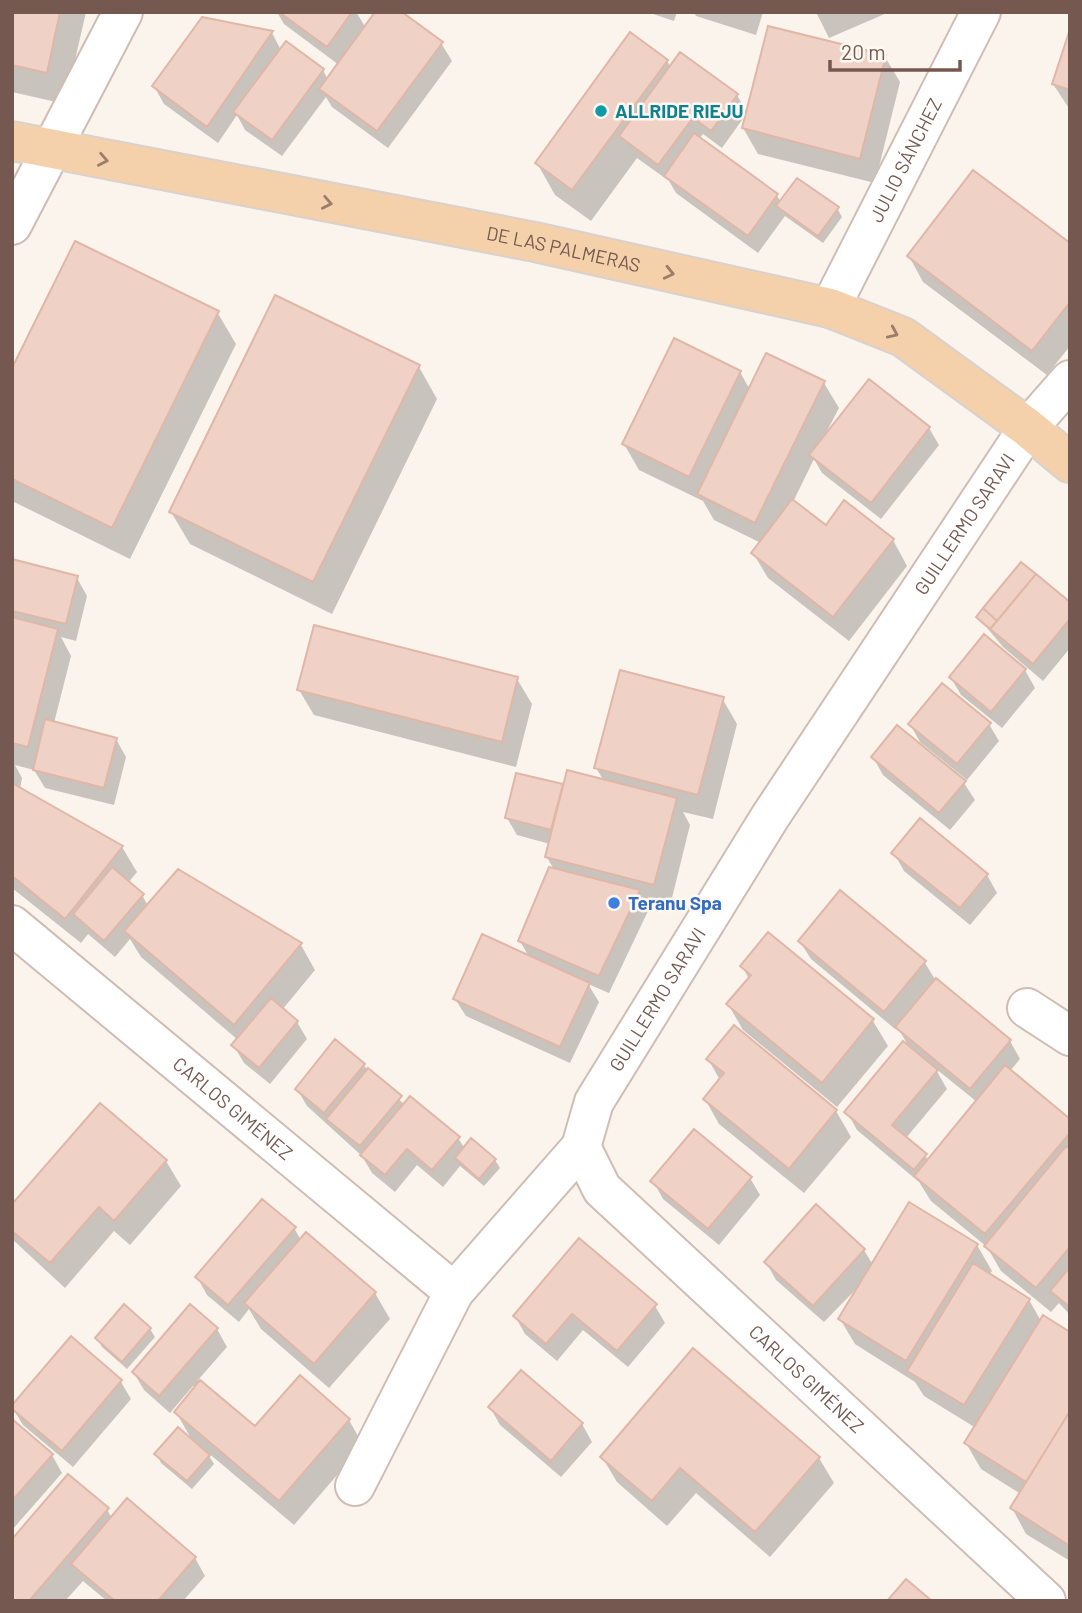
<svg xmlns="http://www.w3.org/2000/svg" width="1082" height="1613" font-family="Barlow,sans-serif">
	<rect width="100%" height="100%" fill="#fbf4ec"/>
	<path fill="#0003" fill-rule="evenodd" d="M12,12h74l-21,92 -53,-12z
		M277,12h79l10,16 75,15 11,18 -64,87 -56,-41 -6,-10 -44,59 -37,-26 -8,-15 -19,28 -54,-39 -10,-18 118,-53 9,17 42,20 5,10 11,-15 -55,-41z
		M647,12h30l-3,9z
		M694,12h69l-7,23 -60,-19z
		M816,12h71v1l-58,25z
		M1070,35v75l-17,-26z
		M885,57l15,25 -25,101 -117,-29 -15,-26z
		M667,61l4,7 66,27 10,18 -25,35 -19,-14 -4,5 78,57 4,6 56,6 5,9 -19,26 -38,-27 -27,37 -82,-60 -7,-12 -32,-23 -46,63 -36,-26 -18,-32z
		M1070,245v101l-23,29 -124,-93 -14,-26z
		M217,312l19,32 -106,215 -118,-58v-129z
		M419,367l18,32 -105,215 -142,-70 -19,-32z
		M740,372l10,18 74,-7 15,25 -13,25 103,-5 10,17 -58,74 -59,-46 -8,-14 -21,43 33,25 67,13 14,26 -58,75 -81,-63 -15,-25 8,-10 -47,-23 -11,-19 -64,-31 -15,-26z
		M12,561l65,17 10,18 -11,45 -15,-4 10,19 -17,67 62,16 10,18 -12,48 -69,-17 -11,-18 -19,-5 7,13 -2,11 102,58 15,25 -9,11 14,12 6,11 153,39 14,25 -33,40 15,12 10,17 -37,45 -26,-21 -10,-17 4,-6 -97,-83 -11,-18 -15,18 -27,-23 -7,9 -69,-55z
		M1021,565l49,40v43l-27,33 -40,-34 -25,-30z
		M1025,670l10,18 -33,40 -41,-33 -10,-17z
		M517,679l15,25 -16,63 -202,-52 -15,-25z
		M722,698l15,26 -24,95 -30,-7 7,13 -21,85 -23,-6 3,5 -40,84 -21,-9 11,18 -29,61 -104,-47 -11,-17 74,-42 -9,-16 35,-70 -9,-15 4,-12 -33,-9 -10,-17 11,-43 46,12 40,-6 -8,-13z
		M910,724h79l10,17 -32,39 -47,-38z
		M873,757l91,26 11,17 -25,30 -67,-55z
		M921,821l66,54 10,18 -27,32 -66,-54 -10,-18z
		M840,893l85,70 11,18 74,60 10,18 -10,12 60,50v194l-11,-12 -8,9 -50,-41 -14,-24 -56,-46 -12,-19 -62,-52 -10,-18 63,-63 -13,-23 -2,3 -84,-70 -11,-17zM935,1068l42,34 -48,58 -23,-22 41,-49z
		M768,934l105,87 15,25 -51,61 -94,-77 -15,-26 21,-25 -7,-13z
		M734,1027l102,84 15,26 -47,56 -85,-69 -14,-25 15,-19 -12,-21z
		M363,1065l42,40 53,33 7,11 30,11 5,8 -16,18 -24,-20 -17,21 -26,-22 -22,27 -23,-19 -10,-17 -55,-50 -10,-17z
		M166,1161l15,25 -51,59 -16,-14 -49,57 -53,-49v-32z
		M750,1178l10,17 -41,50 -56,-46 -10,-18z
		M294,1228l7,12 74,53 15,26 -61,69 -68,-59 -12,-20 -10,13 -32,-27 -10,-18z
		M977,1245l15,26 -3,4 40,25 12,21 29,14v226l-44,-27 -14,-26 9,-14 -40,-25 -15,-26 10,-15 -52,-32 -9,-14 -60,-38 -15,-25 21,-35 -37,38 -48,-42 -10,-18 98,-12 9,15z
		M655,1306l10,17 -37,44 -45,-37 -26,31 -32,-27 -10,-18z
		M150,1329l5,8 -28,32 -25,-22 -5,-9z
		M217,1329l10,18 -29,33 58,49 93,-9 14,25 -69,80 -88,-74 8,13 -22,25 -31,-26 -4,-9 36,-12 -17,-30 20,-24 -3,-2 -23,27 -26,-23 -10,-17z
		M71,1339l50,43 10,17 -58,68 -50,-42 -11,-18z
		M490,1407l92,17 10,18 -31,35 -61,-52z
		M12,1421l40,34 10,18 -50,57z
		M602,1457l217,1 15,25 -64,74 -74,-64 -29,33 -50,-44z
		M107,1510l5,8 83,40 10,18 -22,25h-76l-24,-20 -18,20h-53z"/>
	<path fill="#efd1c5" stroke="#e0b7a7" stroke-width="2" d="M12,12h48l-13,61 -35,-8z
		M279,12h73l-25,35z
		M375,12h27l41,30 -66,89 -58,-42z
		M202,17l71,14 -66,96 -55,-41z
		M768,26l118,29 -26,104 -118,-31z
		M1070,29v61l-18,-6z
		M630,32l38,28 -96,130 -37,-27z
		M286,41l38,28 -52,71 -39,-28z
		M680,52l58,42 -27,37 -18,-13 -35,47 -39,-29z
		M694,133l84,61 -30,42 -84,-60z
		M973,170l97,73v59l-38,49 -125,-95z
		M797,178l42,29 -21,29 -42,-30z
		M75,241l144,70 -107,217 -100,-49v-111z
		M275,295l145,70 -107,217 -144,-70z
		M674,338l67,33 -52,106 -67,-33z
		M766,353l59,28 -70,142 -58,-29z
		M869,379l61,48 -59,76 -62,-48z
		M792,499l34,26 18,-25 50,39 -61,78 -82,-64z
		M12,559l66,17 -12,48 -54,-13z
		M1021,562l15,12 -39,47 -14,-13z
		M1036,574l34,28v17l-37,45 -43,-35z
		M983,608l14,13 -7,8 -14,-12z
		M12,617l46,12 -30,118 -16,-4z
		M314,625l204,52 -16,65 -205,-52z
		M984,634l42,35 -35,43 -42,-35z
		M620,670l104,27 -26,98 -104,-27z
		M942,683l49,40 -34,41 -49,-40z
		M45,719l72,19 -13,50 -71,-18z
		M897,725l69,56 -27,32 -68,-56z
		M567,770l110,28 -23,87 -109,-28z
		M516,773l47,11 -12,46 -46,-12z
		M12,783l111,63 -58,73 -53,-43z
		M920,818l68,56 -28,34 -69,-55z
		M112,867l32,27 -40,47 -31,-27z
		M549,867l91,23 -41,86 -81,-35z
		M178,869l124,74 -68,82 -110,-94z
		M840,890l86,71 -42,51 -86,-71z
		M768,932l106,87 -52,64 -96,-79 25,-29 -11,-9z
		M482,934l108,49 -30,64 -107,-48z
		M936,978l75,62 -41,49 -75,-62z
		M271,998l27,23 -39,47 -28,-23z
		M734,1025l103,85 -48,59 -86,-70 21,-26 -18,-14z
		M335,1039l30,25 -41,49 -29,-24z
		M903,1041l35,29 -46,55 35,29 -13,16 -70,-58z
		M1005,1065l65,54v14l-85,101 -71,-58z
		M368,1068l34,28 -42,50 -34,-27z
		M410,1096l50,41 -28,33 -25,-21 -22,26 -25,-20z
		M100,1103l67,57 -53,61 -15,-14 -49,56 -38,-32v-27z
		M694,1129l58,48 -44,52 -58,-48z
		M471,1138l25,21 -17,20 -24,-21z
		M1066,1146l4,3v98l-34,41 -52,-42z
		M262,1199l34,28 -68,78 -33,-28z
		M909,1202l69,42 -72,117 -68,-42z
		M816,1204l49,45 -52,57 -49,-44z
		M306,1232l70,60 -62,72 -70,-61z
		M579,1238l78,66 -40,47 -45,-37 -26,30 -33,-28z
		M973,1263l57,36 -66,106 -57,-34z
		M1070,1267v40l-20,-16z
		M124,1304l27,24 -29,34 -27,-24z
		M190,1304l28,24 -59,68 -27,-24z
		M1043,1315l27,17v79l-44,71 -62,-39z
		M71,1336l51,44 -60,71 -50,-42v-4z
		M693,1348l127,109 -65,75 -75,-64 -28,33 -52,-44z
		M521,1370l62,53 -32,38 -63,-54z
		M300,1375l50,44 -71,82 -105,-89 26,-32 55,46z
		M1070,1411v135l-60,-38z
		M12,1419l41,35 -41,47z
		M178,1427l32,28 -23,26 -33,-27z
		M68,1474l41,34 -80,93h-17v-62z
		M127,1498l69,59 -38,44h-43l-44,-37z
		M906,1579l26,22h-45z"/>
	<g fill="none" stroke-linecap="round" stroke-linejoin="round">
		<defs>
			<g id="minor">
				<path d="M12,225l111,-213"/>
				<path id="s1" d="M830,308l151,-296"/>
				<path id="s2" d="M12,925l442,367"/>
				<path d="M1027,1008l43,28"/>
				<path id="s3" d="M581,1147l21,42 444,412"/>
				<path id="s4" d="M355,1486l99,-194 127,-145 13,-45 176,-285 258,-389 42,-48"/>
			</g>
			<g id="major">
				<path id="s5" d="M12,141l523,101 295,66 73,29 125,91 42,35"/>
			</g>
		</defs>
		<use href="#minor" stroke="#cfbdb4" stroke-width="42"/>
		<use href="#major" stroke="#d8d1ce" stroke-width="42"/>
		<use href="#minor" stroke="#fff" stroke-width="38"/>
		<use href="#major" stroke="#f4d1aa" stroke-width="38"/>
	</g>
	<defs><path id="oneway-chevron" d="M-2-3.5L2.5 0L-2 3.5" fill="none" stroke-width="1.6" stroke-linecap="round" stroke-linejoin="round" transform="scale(1.75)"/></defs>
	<g stroke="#9b7d6b">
		<use href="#oneway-chevron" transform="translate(103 160) rotate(11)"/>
		<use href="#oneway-chevron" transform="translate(327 203) rotate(11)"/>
		<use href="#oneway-chevron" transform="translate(669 273) rotate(13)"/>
		<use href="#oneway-chevron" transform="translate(893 333) rotate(24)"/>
	</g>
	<circle fill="#0f9aa8" stroke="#fef8f2" stroke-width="2.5" cx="601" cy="111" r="7"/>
	<circle fill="#3f7fe0" stroke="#fef8f2" stroke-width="2.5" cx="614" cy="903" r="7"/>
	<g text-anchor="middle" stroke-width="5" stroke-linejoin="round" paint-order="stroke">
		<g font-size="19" font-weight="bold" fill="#0d838f" stroke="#fef8f2" text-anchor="start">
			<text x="615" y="118">ALLRIDE RIEJU</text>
		</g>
		<g font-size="19" fill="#755950" stroke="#fef8f2">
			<text dy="7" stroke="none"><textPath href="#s1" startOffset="166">JULIO SÁNCHEZ</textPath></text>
			<text dy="7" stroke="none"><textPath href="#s5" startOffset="562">DE LAS PALMERAS</textPath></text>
			<text dy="7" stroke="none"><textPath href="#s4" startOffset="1144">GUILLERMO SARAVI</textPath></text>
			<text dy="7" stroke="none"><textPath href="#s4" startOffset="578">GUILLERMO SARAVI</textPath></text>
			<text dy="7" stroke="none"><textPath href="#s2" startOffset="287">CARLOS GIMÉNEZ</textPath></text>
			<text dy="7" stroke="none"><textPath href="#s3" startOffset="326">CARLOS GIMÉNEZ</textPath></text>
		</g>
		<g font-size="19" font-weight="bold" fill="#366cbe" stroke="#fef8f2" text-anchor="start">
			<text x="628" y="910">Teranu Spa</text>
		</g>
	</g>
	<rect width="1082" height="1613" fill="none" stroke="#755950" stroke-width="28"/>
	<path d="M830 60v10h130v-10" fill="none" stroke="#755950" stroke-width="3.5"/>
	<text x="841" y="60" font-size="21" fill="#755950" stroke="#fef8f2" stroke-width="5" paint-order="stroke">20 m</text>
</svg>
